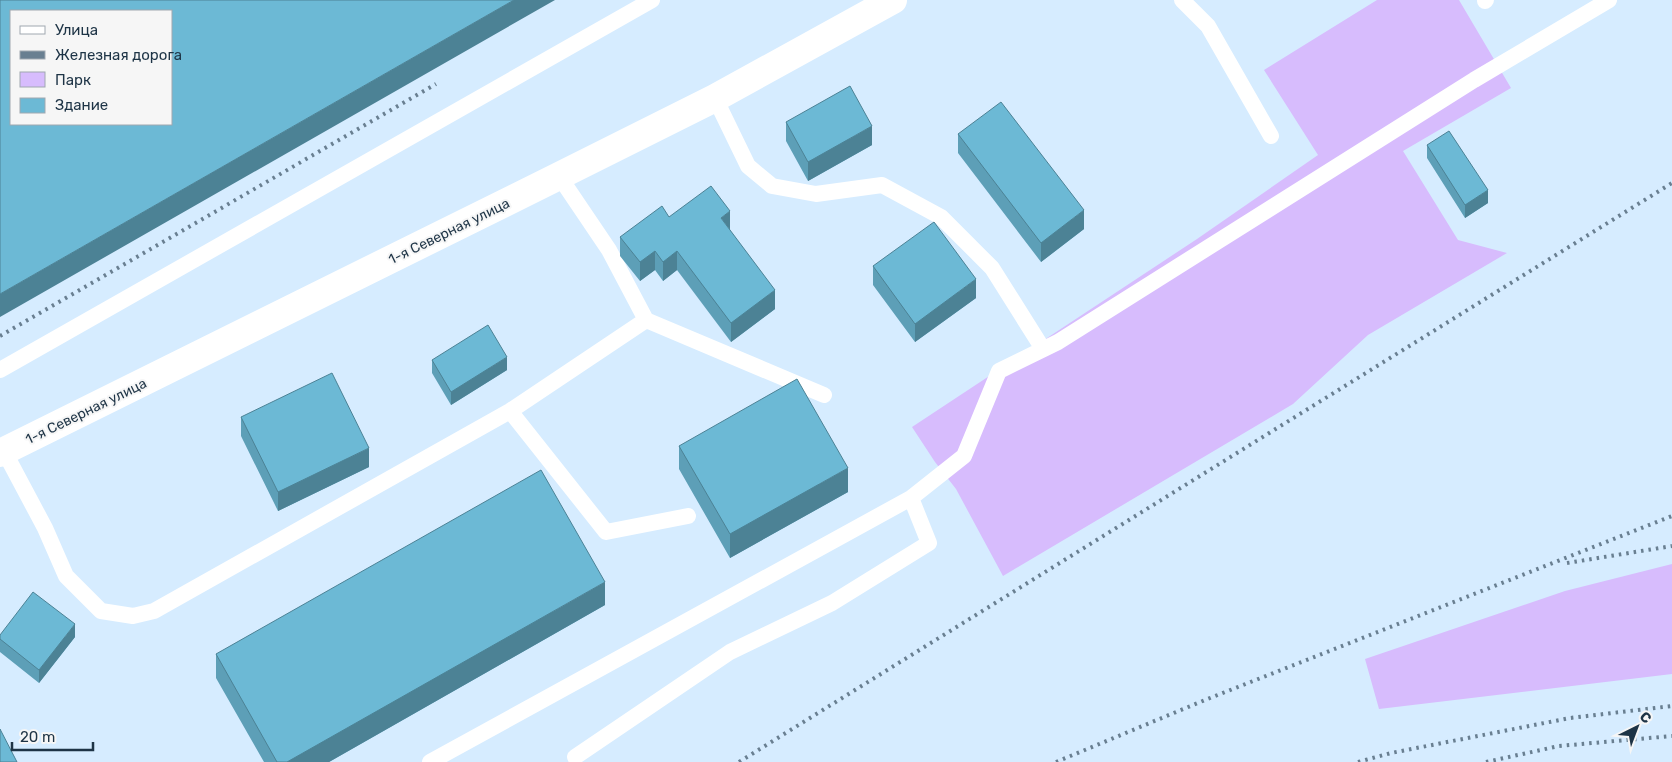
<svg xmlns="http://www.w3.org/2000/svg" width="1672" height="762" font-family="Rubik,sans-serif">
	<rect width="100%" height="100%" fill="#d6ecff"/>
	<path fill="#d7bcfd" d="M1377,0h82l52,88 -108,63 55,89 49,13 -139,82 -75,69 -290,172 -47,-87 -21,-27 -23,-35 285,-188 121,-84 -54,-85z
		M1672,564v110l-293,35 -14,-50 200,-68z"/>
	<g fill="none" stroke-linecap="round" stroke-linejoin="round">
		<path stroke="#fff" stroke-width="16" d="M1182,0l26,26 63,110
			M1485,1l1,-1
			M715,98l33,68 24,20 44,8 66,-9 59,32 51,51 51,81
			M646,320l178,75
			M0,370l652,-370
			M510,411l96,121 82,-16
			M4,451l41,77 21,48 35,35 32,5 21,-5 356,-200 136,-91 -37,-70 -50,-74
			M575,757l155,-105 102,-49 97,-60 -18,-45 53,-42 35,-85 59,-29 416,-262 135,-80
			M430,762l481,-264"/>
		<path stroke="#fff" stroke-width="28" d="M0,453l559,-277 156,-78 178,-98"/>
		<path stroke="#697f91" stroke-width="4" stroke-dasharray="2.5 5" stroke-linecap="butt" d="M0,336l436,-252
			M1567,563l105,-17
			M739,762l933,-579
			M1056,762l149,-62 467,-184
			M1358,762l33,-9 179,-35 102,-12
			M1486,762l73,-16 113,-10"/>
	</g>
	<path fill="#5d9fb7" d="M786,122l86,23 -64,36 -22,-40z
		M958,134l126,95 -43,33 -83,-109z
		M1427,145l61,58 -23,15 -38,-60z
		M669,217l61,13 45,79 -44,33 -54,-72 -14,11 -8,-11 -15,11 -20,-25v-19z
		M873,266l103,32 -61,44 -42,-57z
		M432,360l75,10 -56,35 -19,-32z
		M241,417l128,50 -91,44 -37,-75z
		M679,446l169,46 -118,66 -51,-89z
		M605,605l-276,157h-65l-48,-84v-24z
		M0,635l75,2 -36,46 -39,-31z"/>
	<path fill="#4c8295" d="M514,0h41l-555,317v-23z
		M872,126v19l-64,36v-19z
		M1488,190v13l-23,15v-13z
		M1084,210v19l-43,33v-19z
		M730,211v19l-9,-12z
		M655,251v19l-15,11v-19z
		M677,251v19l-14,11v-19z
		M976,279v19l-61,44v-18z
		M775,290v19l-44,33v-19z
		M507,357v13l-56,35v-13z
		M369,448v19l-91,44v-19z
		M848,468v24l-118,66v-24z
		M605,582v23l-276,157h-42z
		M75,624v13l-36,46v-13z"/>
	<path fill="#6cb9d5" stroke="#4c8295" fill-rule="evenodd" d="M0,0h514l-514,294zM11,11h160v113h-160z
		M850,86l22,40 -64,36 -22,-40z
		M1001,102l83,108 -43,33 -83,-109z
		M1449,131l39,59 -23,15 -38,-60z
		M711,186l19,25 -9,7 54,72 -44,33 -54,-72 -14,11 -8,-11 -15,11 -20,-25 42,-31 7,11z
		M934,222l42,57 -61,45 -42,-58z
		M488,325l19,32 -56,35 -19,-32z
		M332,373l37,75 -91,44 -37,-75z
		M797,379l51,89 -118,66 -51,-88z
		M541,470l64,112 -318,180h-10l-61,-108z
		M33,592l42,32 -36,46 -39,-31v-4z
		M0,729l17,33h-17z"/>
	<g text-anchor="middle" stroke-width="4" stroke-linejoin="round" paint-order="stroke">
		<g font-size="14" fill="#1e3446" stroke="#f6f6f6">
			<text transform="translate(449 231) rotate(-26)" y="5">1-я Северная улица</text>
			<text transform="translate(86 411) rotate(-26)" y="5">1-я Северная улица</text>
		</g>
	</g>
	<rect x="10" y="10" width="162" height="115" fill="#f6f6f6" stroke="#a0a8b0"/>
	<rect x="20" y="26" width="25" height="8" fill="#ffffff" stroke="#a0a8b0"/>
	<text x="55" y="35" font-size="15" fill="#1e3446">Улица</text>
	<rect x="20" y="51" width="25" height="8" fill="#697f91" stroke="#a0a8b0"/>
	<text x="55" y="60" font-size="15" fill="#1e3446">Железная дорога</text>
	<rect x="20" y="72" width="25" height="15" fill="#d7bcfd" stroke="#a0a8b0"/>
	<text x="55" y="85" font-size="15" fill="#1e3446">Парк</text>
	<rect x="20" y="98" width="25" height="15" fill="#6cb9d5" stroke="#a0a8b0"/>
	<text x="55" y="110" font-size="15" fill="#1e3446">Здание</text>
	<g transform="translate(1637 727) rotate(42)" stroke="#f6f6f6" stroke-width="4" paint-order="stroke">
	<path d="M0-4L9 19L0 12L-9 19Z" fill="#1e3446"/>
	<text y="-8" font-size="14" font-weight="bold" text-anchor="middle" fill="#1e3446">С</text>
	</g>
	<path d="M12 742v8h81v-8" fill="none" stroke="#1e3446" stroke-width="2.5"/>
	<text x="20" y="742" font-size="15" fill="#1e3446" stroke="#f6f6f6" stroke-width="4" paint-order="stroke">20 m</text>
</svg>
